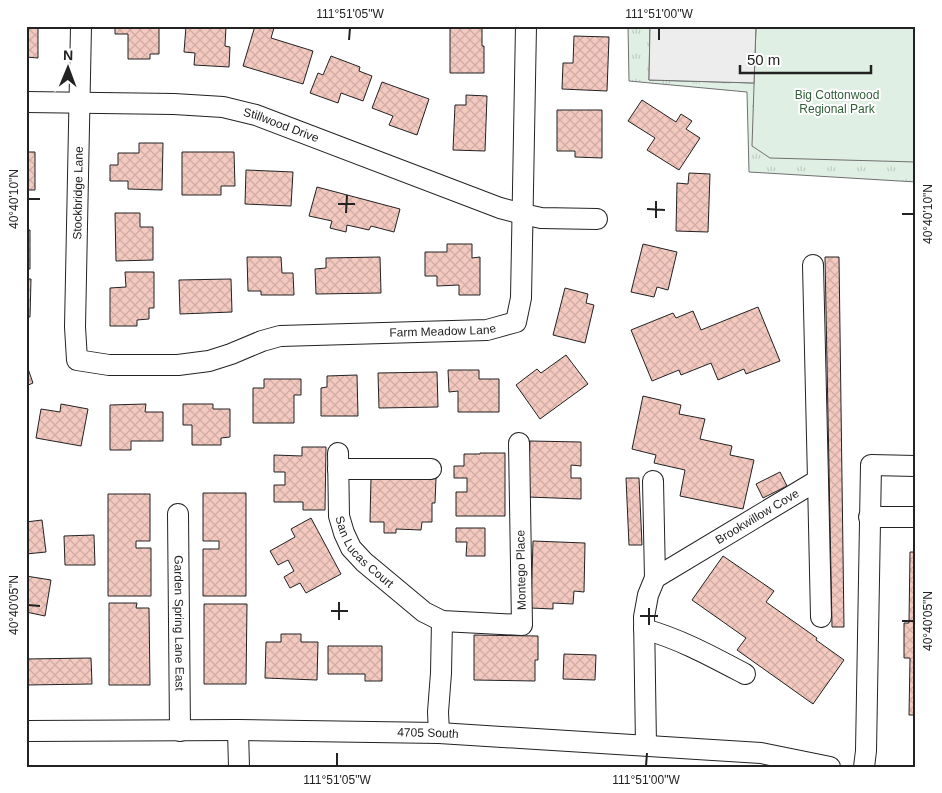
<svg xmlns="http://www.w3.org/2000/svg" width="942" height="793" font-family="Helvetica,sans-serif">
	<defs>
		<pattern id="grass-tufts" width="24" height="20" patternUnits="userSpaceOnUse" patternTransform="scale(1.25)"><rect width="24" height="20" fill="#e0efe3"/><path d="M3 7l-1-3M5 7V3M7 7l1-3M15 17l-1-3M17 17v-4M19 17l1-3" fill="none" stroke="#c0cdc2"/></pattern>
		<pattern id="building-cross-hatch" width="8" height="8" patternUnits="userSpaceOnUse" patternTransform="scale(1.25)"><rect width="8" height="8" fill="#f3c9c0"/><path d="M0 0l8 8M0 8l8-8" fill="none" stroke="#d0aca5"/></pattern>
	</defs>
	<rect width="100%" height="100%" fill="#fff"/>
	<path fill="url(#grass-tufts)" stroke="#6f6f6f" d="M628,26h22l-1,54 105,3 2,-57h160v156l-167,-10 -2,-80 -118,-11z"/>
	<path fill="#e0efe3" stroke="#6f6f6f" d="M756,26h160v136l-146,-4 -18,-12z"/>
	<path fill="#ededed" stroke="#6f6f6f" d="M650,26h106l-2,57 -105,-3z"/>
	<path fill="url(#building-cross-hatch)" stroke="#222" d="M26,26h12v32l-12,-1z
		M115,26h44v28h-9v5h-22v-25h-13z
		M186,26h40l-1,20 5,1 -1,20 -35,-2 1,-12 -11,-1z
		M255,26h12l7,2 -3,10 42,13 -10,33 -60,-18z
		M450,26h32v20h2v27h-34z
		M574,36l35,1 -2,54 -45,-2 1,-26h10z
		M331,56l29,11 -1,4 13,5 -9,25 -22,-8 -3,10 -28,-10 8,-20 5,2z
		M382,82l47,17 -12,36 -28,-10 4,-9 -21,-8z
		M466,95l21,1 -2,55 -32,-1 2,-45h11z
		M642,100l34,22 5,-8 11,7 -6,8 14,9 -21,32 -32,-20 8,-12 -27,-17z
		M557,110h45v48l-27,-1v-6h-18z
		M139,143h24l-1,47 -34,-1v-8h-18v-16h8v-12h21z
		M26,152h9v38h-9z
		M182,152h52l1,34h-14v9h-39z
		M246,170l47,2 -2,34 -46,-2z
		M689,173l21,1 -2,58 -32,-1 1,-48 11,1z
		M317,187l83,22 -6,23 -23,-6 -2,4 -22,-5 -1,7 -16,-4 2,-7 -23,-5z
		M115,213h25v14h13v33l-37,1z
		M26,230h4v39h-4z
		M447,244h25v14l8,-1v38h-21v-10l-22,1v-10h-12v-24h22z
		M643,244l34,8 -9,38 -11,-3 -3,10 -23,-5z
		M247,257h34l1,16h11l1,22h-33v-4h-13z
		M380,257l1,36 -65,1 -1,-25 11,-1v-10z
		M825,257h14l5,370h-12z
		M125,272h29v36h-5v11l-12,1v6h-27v-38l16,-1z
		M26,279h5l-1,38h-4z
		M231,279l1,33 -52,2 -1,-34z
		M565,288l23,6 -2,9 8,2 -9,38 -32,-8z
		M758,307l22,54 -34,13 -2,-5 -26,11 -7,-17 -30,12 -2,-5 -27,11 -21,-51 42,-17 3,5 17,-7 8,19z
		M566,355l22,29 -48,35 -24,-34 21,-16 4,4z
		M26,363l7,20 -7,3z
		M448,370h31v9h20v33h-41v-21l-9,1z
		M437,372l1,35 -59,1 -1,-35z
		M357,375l1,41h-37v-28l6,-1v-11z
		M264,379h37v16h-7v28h-41v-35h11z
		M643,396l38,9 -2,9 26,5 -5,20 32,7 -2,9 24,5 -11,49 -63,-13 5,-26 -31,-7 2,-8 -24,-6z
		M61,404l27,5 -7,37 -45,-8 5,-29 19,3z
		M146,404l-1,8h18v29h-32v9h-21v-45z
		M183,404h30v5h17v28l-9,1v7h-29v-20h-9z
		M530,441l51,1v24l-10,-1v13h10v21l-53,-2z
		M302,447h24l-1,63h-22v-8h-29v-17h11v-13h-11v-17l28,1z
		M480,453h25v63h-49v-24h11v-14h-13v-12h10v-12h16z
		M780,472l7,14 -24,12 -7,-14z
		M371,477l65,1 -1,25h-3v19h-10l-1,8 -25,-1v4h-12v-11h-14z
		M626,478h13l3,67h-13z
		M203,493h43v103h-43v-47h16v-8h-16z
		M108,494h42v47h-14v7h15v48h-43z
		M311,518l30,56 -35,19 -6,-10 -10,5 -6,-11 10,-6 -6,-11 -10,5 -8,-14 25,-14 -4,-8z
		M42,520l4,32 -20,2v-32z
		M456,528h29v28h-19l1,-14h-11z
		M94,535l1,30h-30l-1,-29z
		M533,541l52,2 -1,49 -10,-1 -1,13 -20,-1v6l-22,-1z
		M910,552h6v163h-7l1,-57h-6v-35h5z
		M723,556l51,35 -8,11 51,36 -1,2 28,20 -31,44 -76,-54 9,-12 -54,-38z
		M26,576l25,4 -6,36 -19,-4z
		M109,603h28l-1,5h13l1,77h-41z
		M204,604h43l-1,80h-42z
		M281,634h20v8h17l-1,38 -52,-2 1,-36h15z
		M474,635l64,1v24h-3v21l-61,-1z
		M328,646h54v35h-17v-7h-37z
		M564,654l32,1 -1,25 -32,-1z
		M91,658l1,26 -66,1v-26z"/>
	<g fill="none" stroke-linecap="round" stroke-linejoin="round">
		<defs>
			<g id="minor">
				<path id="s1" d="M81,26l-6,301 2,33 32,5h69l31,-4 22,-7 31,-13 18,-5 207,-6 29,-8 5,-24 5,-272"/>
				<path id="s2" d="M26,102l148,2 49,3 33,8 244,93 23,6 18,4 56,1"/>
				<path id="s3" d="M338,453l1,63 5,17 7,15 13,14 60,50 18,9 80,4 -3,-182"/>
				<path d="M338,469h93"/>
				<path d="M818,480l3,137"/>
				<path d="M653,481l2,97"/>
				<path id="s4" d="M178,514l2,217"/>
				<path d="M869,517h47"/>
				<path d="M644,629c36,10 67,27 101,45"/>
				<path d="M238,730l1,37"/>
				<path id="s5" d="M26,731l212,-1 201,3 322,20 69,14"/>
				<path d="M439,733l-1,-21 3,-39 1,-52"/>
				<path id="s6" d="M646,745l-2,-128 4,-22 7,-17 163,-98 -5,-215"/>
				<path d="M864,767l2,-16 5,-286 45,1"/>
			</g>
		</defs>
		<use href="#minor" stroke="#222" stroke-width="22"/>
		<use href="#minor" stroke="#fff" stroke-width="20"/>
	</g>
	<path fill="none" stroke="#222" stroke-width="2" d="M349,40l1,-12M659,40v-12M28,199h12M338,204h17M647,209l18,1M346,213l1,-18M902,214h12M656,218v-17M28,605l12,1M331,611h17M640,616h18M339,620v-18M902,621h12M649,625v-17M337,766v-13M646,766l1,-13"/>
	<g text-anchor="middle" stroke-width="4" stroke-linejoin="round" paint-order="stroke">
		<g font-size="12" fill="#2f5e38" stroke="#fff">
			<text x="837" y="99">Big Cottonwood<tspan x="837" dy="14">Regional Park</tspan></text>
		</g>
		<g font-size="12" fill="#222" stroke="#fff">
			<text dy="4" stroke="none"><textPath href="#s2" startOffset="258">Stillwood Drive</textPath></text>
			<text transform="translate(78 193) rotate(-89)" y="4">Stockbridge Lane</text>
			<text dy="4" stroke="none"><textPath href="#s1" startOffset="705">Farm Meadow Lane</textPath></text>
			<text dy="4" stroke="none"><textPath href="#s6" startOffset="288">Brookwillow Cove</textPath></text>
			<text dy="4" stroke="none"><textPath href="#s3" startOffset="108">San Lucas Court</textPath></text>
			<text transform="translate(521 570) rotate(-91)" y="4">Montego Place</text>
			<text dy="4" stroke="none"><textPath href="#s4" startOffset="109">Garden Spring Lane East</textPath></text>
			<text dy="4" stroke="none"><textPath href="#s5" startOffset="402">4705 South</textPath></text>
		</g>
	</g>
	<rect width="942" height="793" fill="none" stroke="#ffffff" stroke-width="55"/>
	<g transform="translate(68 68) rotate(1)" stroke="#ffffff" stroke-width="4" paint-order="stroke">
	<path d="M0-4L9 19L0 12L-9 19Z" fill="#222222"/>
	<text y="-8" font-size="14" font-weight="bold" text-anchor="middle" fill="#222222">N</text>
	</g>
	<path d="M740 65v8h131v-8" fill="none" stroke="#222222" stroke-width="2.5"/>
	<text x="747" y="65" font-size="15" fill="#222222" stroke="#ffffff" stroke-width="4" paint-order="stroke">50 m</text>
	<rect x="28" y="28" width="886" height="738" fill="none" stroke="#222" stroke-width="2"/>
	<g font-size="12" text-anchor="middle" fill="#222">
		<text x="350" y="18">111°51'05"W</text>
		<text x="659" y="18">111°51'00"W</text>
		<text transform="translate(14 199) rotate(-90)" y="4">40°40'10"N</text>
		<text transform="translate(928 214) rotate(-90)" y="4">40°40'10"N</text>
		<text transform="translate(14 605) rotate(-90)" y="4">40°40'05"N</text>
		<text transform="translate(928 621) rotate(-90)" y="4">40°40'05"N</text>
		<text x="337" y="784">111°51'05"W</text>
		<text x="646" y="784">111°51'00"W</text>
	</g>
</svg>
